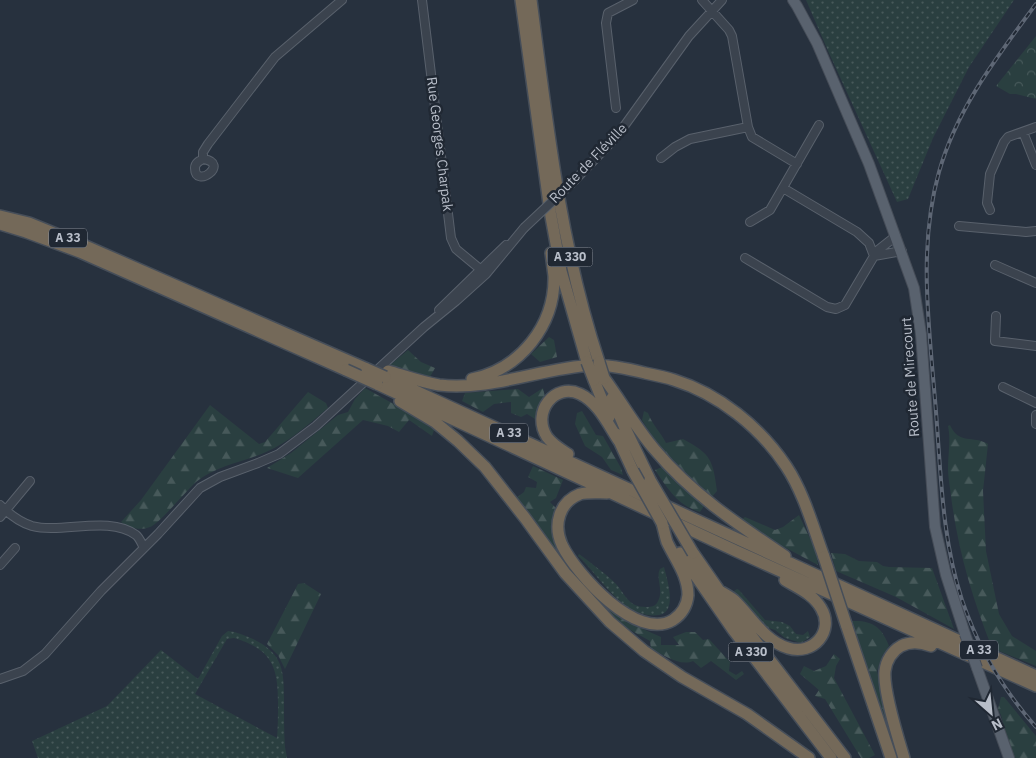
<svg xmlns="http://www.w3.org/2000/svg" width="1036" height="758" font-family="'IBM Plex Sans',sans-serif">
	<defs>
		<pattern id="grass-dots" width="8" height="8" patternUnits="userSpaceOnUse" patternTransform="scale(1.25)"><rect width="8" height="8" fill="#2a3f40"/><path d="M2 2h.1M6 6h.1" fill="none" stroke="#47595a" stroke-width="1.8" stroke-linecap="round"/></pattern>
		<pattern id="forest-firs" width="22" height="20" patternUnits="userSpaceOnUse" patternTransform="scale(1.25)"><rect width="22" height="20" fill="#2a3f40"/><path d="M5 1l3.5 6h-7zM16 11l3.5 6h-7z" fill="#47595a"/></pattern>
		<pattern id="park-crowns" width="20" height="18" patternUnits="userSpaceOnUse" patternTransform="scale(1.25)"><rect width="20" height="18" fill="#2a3f40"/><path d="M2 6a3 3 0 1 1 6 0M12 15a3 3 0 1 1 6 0" fill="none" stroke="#47595a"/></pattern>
	</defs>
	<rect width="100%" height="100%" fill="#27313e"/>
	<path fill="url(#grass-dots)" fill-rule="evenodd" d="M806,0h208l-45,67 -36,71 -25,61 -11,3 -68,-149z
		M579,554c12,9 23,17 34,27 13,12 13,26 34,26 4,0 8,-1 10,-4 8,-12 -2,-24 3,-34l4,-2c3,12 14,45 -5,48 -36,5 -59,-39 -81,-59z
		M737,589l2,1 26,30 17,2 8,4 6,8 7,1 5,-4 2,6 -9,6 -16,-5 -10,-8 -10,-3 -29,-30 -2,-6z
		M228,631c9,1 16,4 25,8 32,15 31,35 31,65 0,15 0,29 1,43l2,11h-249l-6,-17 75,-35 54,-56 37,29 24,-43zM234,638c37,11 44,28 44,64 0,12 0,24 -1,36l-82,-44 32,-55z"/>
	<path fill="url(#forest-firs)" d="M549,337l5,3 3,17 -17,5 -9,-8z
		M408,350l13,12 14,6 -5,9 -32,-8 -8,-4z
		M365,388l43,24 26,18 -2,6 -23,-16 -10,12 -11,-6 -25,-6 -65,58 -31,-10 24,-15 47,-38 10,-3 7,-13z
		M543,388l2,9 -10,22 -8,-5 -6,3 -10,-4v-11l-17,2 -11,8 -21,-11 3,-8 53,-4 11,8z
		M308,392l18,11 2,5c-19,16 -39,34 -62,44 -22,10 -51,14 -70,30 -10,9 -37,42 -46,45 -10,4 -21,1 -29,-5l20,-22 69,-95 49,39 6,-2z
		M582,411l14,24 7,1 18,32 2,7 -12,-5 -9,-13 -17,-11 -10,-22 2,-11z
		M644,411l4,2c5,13 12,18 18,30l17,-4c28,15 30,21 34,52l-6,7 -55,-55 -14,-23z
		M950,425c9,20 23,10 38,19l-5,47 3,60 13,63 13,22 24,15v15l-44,-18c-20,-51 -34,-97 -41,-152 -1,-9 -3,-19 -3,-27 0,-15 3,-29 0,-43z
		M533,466l30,14 -7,18 -6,4 6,6 -3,21 55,78 19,15 34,15v8h18l-6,-8 13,-5h9l8,8 6,-1 21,23 -1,9 7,4 6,-4 2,3 -8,6 -25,-19 -10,7 -8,-7c-13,6 -31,-7 -42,-12l-1,-8 -25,-14 -23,-17 -21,-24 -65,-88 8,-6 2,-5 10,1 1,-6 -9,-5z
		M662,467l42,39 -4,6c-22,-6 -33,-24 -45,-42z
		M799,515l17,36 2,14 -60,-32 -17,-13 4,-3 30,13 8,-3z
		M831,553l14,1 14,7 18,1 6,4 6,1 43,1 22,61 -58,-32 -60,-26z
		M304,583l17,11 -36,75 -7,-14 -11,-11 31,-60z
		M852,621c20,-1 30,6 37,25l-7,10 -5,15 15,65 -3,1z
		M834,654l6,5 -4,7 -2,12 41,77 -6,3h-8l-36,-59 -10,-3 4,-6 -19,-16 4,-8 10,5 12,-5z
		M1001,697h3l32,39v22h-24l-11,-43 -3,-6z"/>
	<path fill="url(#park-crowns)" d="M1036,36v63l-20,-5h-6l-14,-8z"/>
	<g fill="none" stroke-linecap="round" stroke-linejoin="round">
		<defs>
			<path id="minor" d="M422,0l29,238 5,11 30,25
				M702,0l27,30 3,6 16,91 4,10 45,27
				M616,108l-10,-85 2,-10 25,-13
				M1023,132l13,33
				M661,158l14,-11 15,-8 58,-12
				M203,159c28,4 -8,31 -8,9 0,-5 4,-7 8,-9v-7l5,-8 67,-87 67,-57
				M575,180l42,-44 72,-100 33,-36
				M783,188l74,44 12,11 5,13
				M990,210l-3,-7 3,-29 14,-32 4,-5 28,-10
				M750,222l20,-12 49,-85
				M959,226l67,6 10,-1
				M874,256l28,-5
				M745,258l82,49 9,2 9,-4 32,-54 19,-15
				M995,265l41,18
				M439,310l67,-65
				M996,316l-1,25 41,5
				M1003,387l33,16
				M1036,415v9
				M0,505c9,9 19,17 32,21 30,8 77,-11 104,9 3,2 6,9 8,13
				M0,517l30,-36
				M0,565l15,-17
				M0,679l23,-8 22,-17 56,-63 57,-57 42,-46 20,-11 38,-14 21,-9 37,-28 108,-99 32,-26 30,-27 38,-46"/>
			<path id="major" d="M793,0l4,6 20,37 52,121 45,124 7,46 14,193 11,48 19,59
				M977,668l32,90"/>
			<path id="highway" d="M521,0l29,211 11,60 26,91
				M531,0c16,122 29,245 68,362
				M0,216l29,7 54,22 284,124
				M0,224l26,8 54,20 266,118
				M388,371c17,5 34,11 51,14 52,6 102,-17 154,-20 17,0 36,4 52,8 10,2 20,4 29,7 45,14 86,47 112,86 18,27 27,61 38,91
				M385,377l651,299
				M604,378c17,23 32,50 51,72 37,44 82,74 130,106
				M472,379c48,-10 83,-53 82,-103 -1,-8 -2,-16 -3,-23
				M594,380l15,37
				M377,384l359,167 300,135
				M612,398l13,30 25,52
				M400,401l35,21 23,19 27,26 40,51 40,55 45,49 34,29 38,26 65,37 62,44
				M616,434l17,37
				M568,454c-8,-5 -15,-9 -21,-17 -16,-25 8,-55 33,-43 18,8 29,32 39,47
				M607,493c-9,0 -18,-1 -27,1 -21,8 -27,31 -18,51 14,29 75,97 111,75 9,-6 14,-14 15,-25 0,-20 -13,-36 -21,-53 -2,-6 -3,-12 -5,-19
				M680,553l54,78 97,127
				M693,553l50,72 102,133
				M718,590c5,3 11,6 16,10 17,16 30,41 54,48 25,8 47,-17 33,-40 -8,-14 -23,-20 -36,-28
				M846,624l45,134
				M904,758c-6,-20 -21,-67 -19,-87 1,-10 7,-20 16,-25 10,-5 19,-4 30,0"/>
		</defs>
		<use href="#minor" stroke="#59616c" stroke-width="10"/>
		<use href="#major" stroke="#454c57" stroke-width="12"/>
		<use href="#highway" stroke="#464e59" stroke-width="14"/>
		<use href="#minor" stroke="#3b434e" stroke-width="8"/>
		<use href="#major" stroke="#59626e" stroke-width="10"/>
		<use href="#highway" stroke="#746959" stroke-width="11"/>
		<defs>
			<path id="rail" d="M1036,4c-39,53 -79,104 -97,168 -22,78 -9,160 -3,240 5,63 6,127 26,188 16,47 41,90 74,127"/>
		</defs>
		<use href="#rail" stroke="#5e6775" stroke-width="4"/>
		<use href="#rail" stroke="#202833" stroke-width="2" stroke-dasharray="5.5" stroke-linecap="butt"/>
		<defs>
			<path id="minor-bridge" d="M524,228l51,-48"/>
			<path id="major-bridge" d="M965,634l12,34"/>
			<path id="highway-bridge" d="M587,362l7,18
				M599,362l5,16
				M367,369l18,8
				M346,370l31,14
				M633,471l29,52
				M650,480l43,73
				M824,557l22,67"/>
		</defs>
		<use href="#minor-bridge" stroke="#59616c" stroke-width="10" stroke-linecap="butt"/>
		<use href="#major-bridge" stroke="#454c57" stroke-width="12" stroke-linecap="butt"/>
		<use href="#highway-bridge" stroke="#464e59" stroke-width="14" stroke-linecap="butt"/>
		<use href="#minor-bridge" stroke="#3b434e" stroke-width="8"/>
		<use href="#major-bridge" stroke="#59626e" stroke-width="10"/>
		<use href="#highway-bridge" stroke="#746959" stroke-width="11"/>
	</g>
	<g text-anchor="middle" stroke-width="5" stroke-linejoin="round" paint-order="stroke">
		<g fill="#202833" stroke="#8a919c" stroke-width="1">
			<rect x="49" y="228.5" width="38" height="19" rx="4"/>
			<rect x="547.5" y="247.5" width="45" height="19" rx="4"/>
			<rect x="490" y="423.5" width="38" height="19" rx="4"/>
			<rect x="960" y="640.5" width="38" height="19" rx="4"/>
			<rect x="728.5" y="642.5" width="45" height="19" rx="4"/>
		</g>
		<g font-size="12" font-weight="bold" fill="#b8bec9">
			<text x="68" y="242">A 33</text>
			<text x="570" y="261">A 330</text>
			<text x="509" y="437">A 33</text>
			<text x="979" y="654">A 33</text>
			<text x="751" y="656">A 330</text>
		</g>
		<g font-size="14" fill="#b8bec9" stroke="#202833">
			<text transform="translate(440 144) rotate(83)" y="5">Rue Georges Charpak</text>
			<text transform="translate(588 163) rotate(-46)" y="5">Route de Fléville</text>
			<text transform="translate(910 377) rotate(-94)" y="5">Route de Mirecourt</text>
		</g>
	</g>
	<g transform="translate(991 713) rotate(153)" stroke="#202833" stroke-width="4" paint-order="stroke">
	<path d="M0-4L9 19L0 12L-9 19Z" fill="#b8bec9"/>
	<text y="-8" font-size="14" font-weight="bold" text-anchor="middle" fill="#b8bec9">N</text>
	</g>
</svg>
